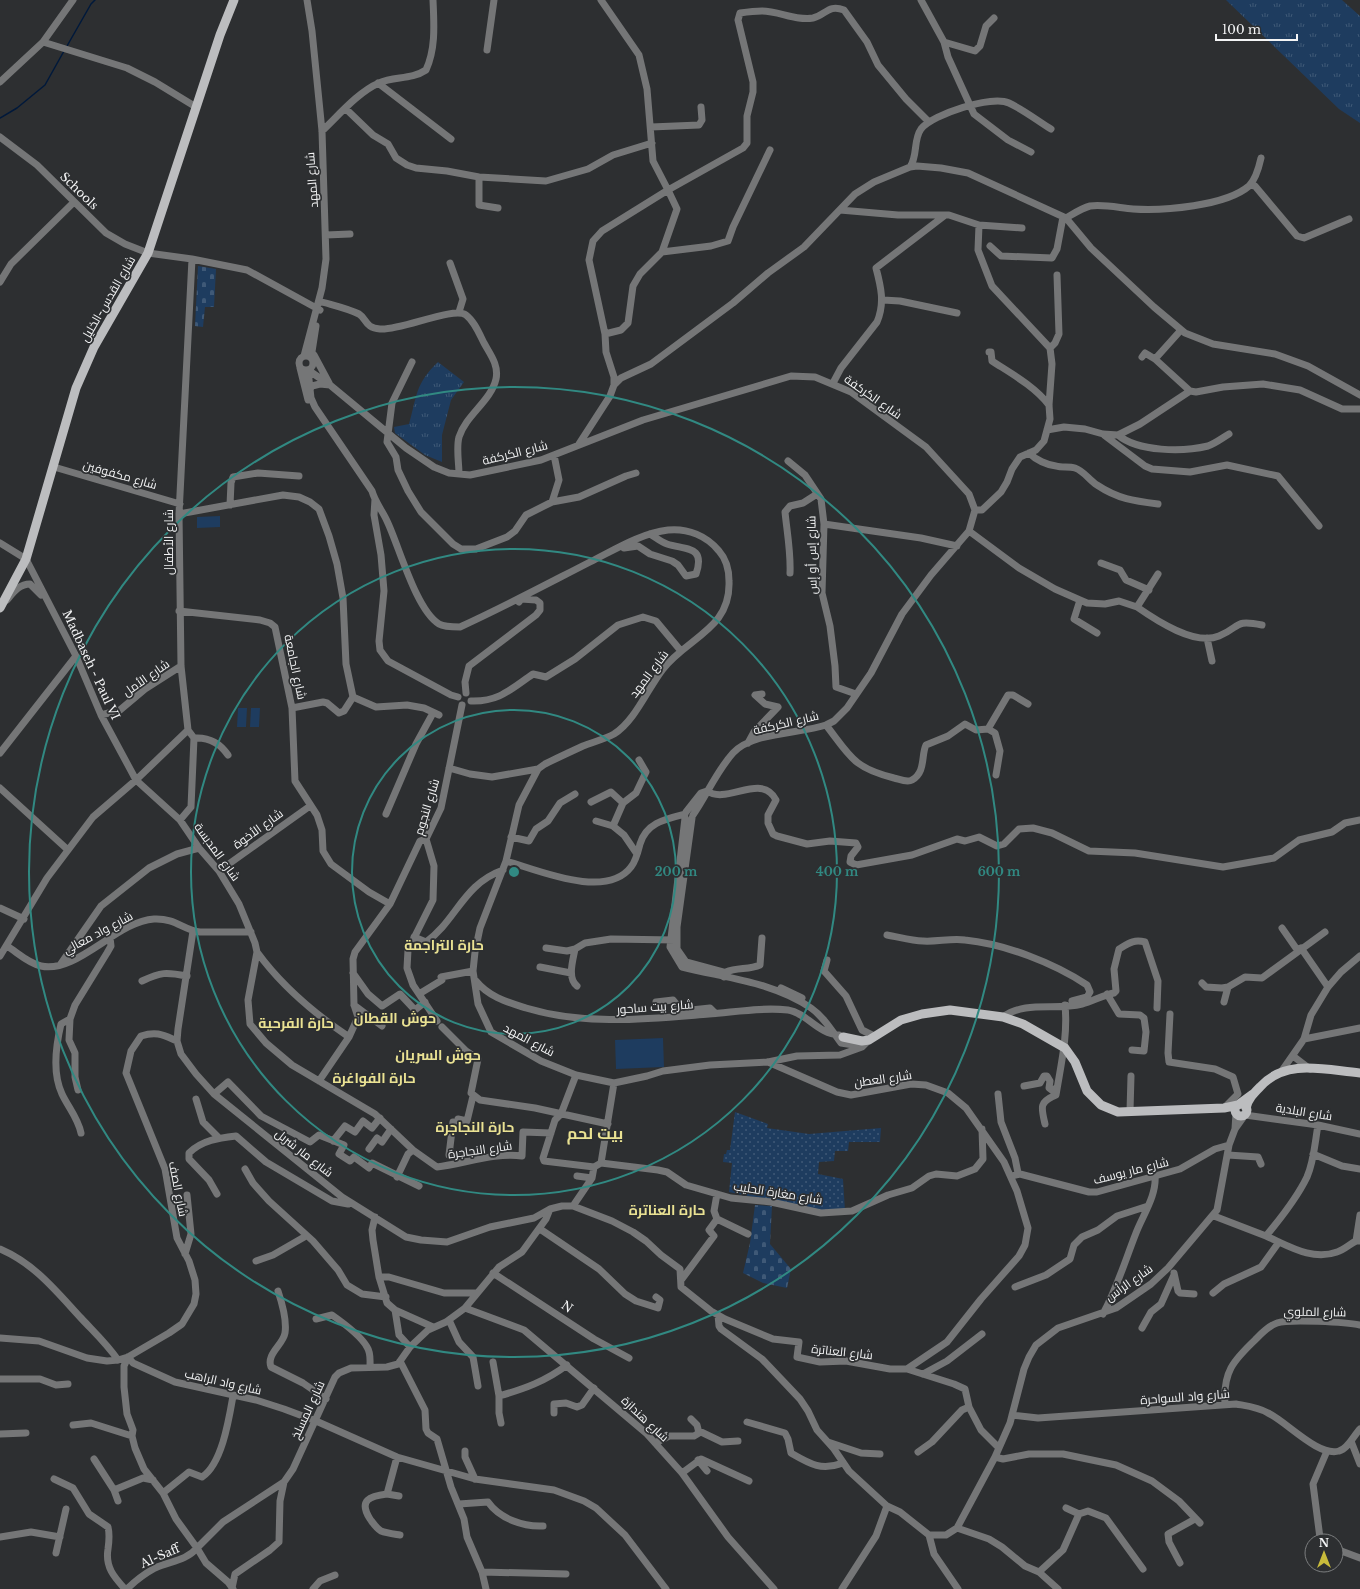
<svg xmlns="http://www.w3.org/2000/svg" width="1360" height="1589" font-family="'Libre Baskerville',Cairo,serif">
	<defs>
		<pattern id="grass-tufts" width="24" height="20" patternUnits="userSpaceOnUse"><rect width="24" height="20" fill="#1e3c5f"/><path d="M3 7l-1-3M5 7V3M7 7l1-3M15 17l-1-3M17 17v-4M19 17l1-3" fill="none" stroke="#3f5977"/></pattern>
		<pattern id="cemetery-stones" width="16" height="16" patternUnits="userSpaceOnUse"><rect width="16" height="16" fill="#1e3c5f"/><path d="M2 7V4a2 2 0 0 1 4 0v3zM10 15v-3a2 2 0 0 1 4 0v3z" fill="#3f5977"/></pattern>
		<pattern id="garden-dots" width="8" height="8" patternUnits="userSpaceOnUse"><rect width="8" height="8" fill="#1e3c5f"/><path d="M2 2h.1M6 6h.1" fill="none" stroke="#3f5977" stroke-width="1.8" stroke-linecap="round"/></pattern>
	</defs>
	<rect width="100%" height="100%" fill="#2d2f31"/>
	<path fill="url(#grass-tufts)" d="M1226,0h116l18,16v107l-21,-14z
		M438,362l26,20 -13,18 -9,35v27l-17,-7 -30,-22 -1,-6 15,-3c8,-28 6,-40 29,-62z"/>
	<path fill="url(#cemetery-stones)" d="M198,266l18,3 -2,38h-9l-2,20 -8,-1z
		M755,1205l17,1 -2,38 21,25 -4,19 -24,-5 -20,-10 7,-30z"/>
	<path fill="#1e3c5f" d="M220,516v11l-23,1v-11z
		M238,708h9l-1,19h-9z
		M251,708h9l-1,19h-9z
		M663,1038l1,29 -48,2 -1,-29z"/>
	<path fill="url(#garden-dots)" d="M735,1112l33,12 -1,4 42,6 72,-6 -1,14h-31l-1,9h-13l-1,10 -15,1 -1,12 25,5 2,32h-23l-93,-19 3,-29 -9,-1 1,-8h2l1,-4h3z"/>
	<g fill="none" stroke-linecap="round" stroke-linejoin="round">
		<path stroke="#00193b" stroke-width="1.5" d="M67,46l24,-42 4,-4
			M0,118l17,-10 28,-23 19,-34"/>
		<path stroke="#757677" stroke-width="7" d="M921,0l23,42
			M994,18l-8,8 -6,20 -5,5 -31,-9 4,15 26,57 34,26 23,12
			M43,42l84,26 28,14 41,25
			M487,50l7,-50
			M0,82l43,-40 30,-42
			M378,83l73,56
			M346,109l27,26 15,9 8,14 11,7 9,3 31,3 32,6 67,4 42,-12 25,-14 39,-12
			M651,127l48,-2 3,-5 -1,-13
			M322,131c16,-15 36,-39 57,-48 15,-7 32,-3 47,-13 10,-22 8,-46 7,-70
			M0,137l37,28 69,68 19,11 23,9 44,6 55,11 73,40
			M910,167c8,-11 3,-27 11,-38 12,-15 71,-34 88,-26 15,7 29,18 42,26
			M479,177v28l19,3
			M1250,185l5,1 42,50 7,2 45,-19
			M840,210l58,5h51l30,10 43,3
			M1066,218c7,-4 16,-10 24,-12 14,-2 30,2 43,3 30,2 93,-3 116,-23 7,-7 10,-19 12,-28
			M326,235l24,-1
			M990,246l11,10 51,2 5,-9 6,-32
			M662,252l49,-6 17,-5 5,-14 37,-77
			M450,263l13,36 -4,13
			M0,282l11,-18 63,-62
			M883,300l17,1 57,12
			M319,301c13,4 28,7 40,13 8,5 6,14 21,15 20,2 74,-23 86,-14 8,6 13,18 18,28 6,11 15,22 12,36 -5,22 -30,36 -37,58 -3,11 0,26 0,37
			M605,334l16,-4 7,-7 5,-37 7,-12 22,-22 15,-43 -9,-19 75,-42 4,-5v-27l6,-24v-10l-15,-62 2,-7c7,-1 15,-2 22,-2 17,0 34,10 51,7 13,-3 15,-14 31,-8l23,32 11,23 28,34 23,23
			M1050,348l5,-5 4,-9 -2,-59
			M989,352h2l1,9c20,13 42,25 57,44
			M314,355l15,28
			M299 363a7 7 0 1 1 14 0a7 7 0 1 1-14 0Z
			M304,356l18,-68 4,-29 -4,-128 -10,-100 -5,-31
			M1142,357l3,-4 10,6 35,32
			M311,358l5,-32
			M1155,359l26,-29
			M412,362l-20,41 -5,39 9,15 2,13 10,21 13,21 32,32 8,5h15l31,-12 8,-6 11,-16 26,-13 27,-5 47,-21 10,-3
			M300,368l8,32
			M308,370l3,28 4,9 57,84c3,11 10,19 15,30 12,25 29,89 52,103 5,3 15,3 21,3 44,-20 87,-43 130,-65 24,-12 51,-29 78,-32 20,-2 39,6 51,21 8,9 10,19 10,30 2,48 -41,56 -66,88 -15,19 -28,52 -49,65 -9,5 -21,8 -31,12 -13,6 -26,12 -38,18l-7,5 -19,36 -13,56 -26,67 -5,24 -2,19 5,33 13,28 50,29 35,14 38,8 33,-7 16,-5 47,-6 58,-3 29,-6 43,-1 22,-8 7,-7
			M308,370l22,15 76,63 28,19 15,6 21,2 71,-15 102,-40 148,-44 24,1 36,15 75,55 43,47 6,16 -6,21 -38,44 -29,39 -31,59 -24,35 -13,13 -8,4c-27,9 -74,7 -93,28 -17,19 -26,42 -40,62
			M833,383l8,-15 36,-46c8,-19 4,-35 -1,-54l68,-52
			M614,385l7,-7 30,-14 82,-61 35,-30 36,-26 51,-53 19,-12 36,-15 7,-1 24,2 27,5 98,45 25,30 63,59 31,26 28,11 62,10 33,12 52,29
			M310,389l2,-3 8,-2 10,1
			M1047,430l17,-3 21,2 18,5 15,1 22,-11 50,-33 6,1 27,-5 40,-3 37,6 42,19h18
			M1104,435l41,31 7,3 38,3 37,-7 51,11 41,50
			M1118,435c20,17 65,17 90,11 8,-3 14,-8 21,-12
			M579,444l31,-48 4,-11v-8l-8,-25 -1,-18 -16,-74 4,-19 9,-10 66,-41 -15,-29 -6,-72 -8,-34 -38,-55
			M1029,453c7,7 18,12 27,13 6,2 13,0 19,2 9,3 14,12 22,17 21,14 37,16 61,19
			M788,461l17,14 16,24 3,25 -2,69 8,33 5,40 1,21 20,7
			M54,467l126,37
			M375,499l-1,16 7,40 3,36 -5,50 1,9 8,11 63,34 7,2
			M552,502l7,-22 -5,-25
			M230,505l1,-22 2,-6 25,-4 41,3
			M975,510h7l19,-18 6,-10 5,-13 8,-12 16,-7 8,-9 6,-22 -1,-14 3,-41 -2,-16 -58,-62 -14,-36 1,-25
			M179,514l104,-19 16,2 11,5 9,7 10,27 8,28 6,34 3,66 7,33
			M824,524l97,14 36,8
			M969,531l50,37 36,21 25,11 7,3 18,1 14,-3 18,6 21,-33
			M0,543l26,16 50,97 25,59 35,65 44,40 19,28 20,23 20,33 16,39 2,9 -9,48 2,24 16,19 26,22 83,49 38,36 24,17c26,-3 59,-15 85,-11l1,-24 28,1
			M624,548l14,-2 12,8 22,7 6,4 8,11 10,-2c10,-29 -11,-24 -29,-30 -6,-2 -12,-7 -17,-10
			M1101,563l19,7 6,10 23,10
			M790,573c1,-20 -3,-41 -5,-61l5,-6 13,-3 14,-9
			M7,600c6,-7 12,-16 23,-16l11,11
			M1080,600l-6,19 23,14
			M1137,607c20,14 58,39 82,29 22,-9 14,-17 43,-11
			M179,611l81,9 10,3 5,4 17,81 3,73 22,34 5,15 1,21 8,13 38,28 21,12
			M1207,638l5,23
			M466,693l-1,-11 4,-16 67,-51 4,-5v-7l-4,-3 -15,-1 -2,3
			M471,701c28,1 40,-12 62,-27l13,3 29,-18 43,-34 25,-8 13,4 25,30
			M292,708l31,-6 4,1 12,10 5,-2 9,-14 23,10 31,-2 17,3 15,7
			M101,715l19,-5 25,-21 36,-23
			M826,725c24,31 27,43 68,53 5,1 13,5 18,2 14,-8 9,-25 14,-35l22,-9 17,-12 11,6 12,-1 7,4 5,18 -4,24
			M988,729l20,-34h5l15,9
			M194,738c14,-1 26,5 34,17
			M748,743l6,-11 24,-25 -13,-3 -10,-9 7,-1
			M0,753l76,-97
			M449,768l21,6 22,3 46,-8
			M0,788l68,62
			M591,802l20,-10 12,11
			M686,812l15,-19 6,-2c20,14 55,-19 69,9l-8,15v8l5,11 4,2 30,8 23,-3 26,2 2,4 -7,9 -1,6 6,3 56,-10 45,-16 8,2 14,-4 18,9 7,-2 15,-15 14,-1 19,5 37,18 46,2 88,14 51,-9 25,-18 33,-8 13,-9 15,-3
			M386,814l30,-70 17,-31
			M685,818l-15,129 12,20c43,11 92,15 129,41 13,9 21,23 30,35l19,3
			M692,818l-15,109v22l9,13 37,10
			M180,820l11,-13 3,-69 -6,-8 -7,-64 -2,-152 13,-255
			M596,821l17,5
			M511,837l18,4 7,-12 12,-8 12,-18 15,-9
			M637,854l-13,-19 -11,-9 10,-23 13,-10 10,-21 -7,-12
			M506,861c32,9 100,39 125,6 5,-6 7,-15 9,-23 6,-21 25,-25 45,-30
			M219,871l91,-65
			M0,908l24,11
			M1282,928l16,23
			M193,931l-15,98 -1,12 4,13 15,20 18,20 128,103 64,40 15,3 26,2 43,-15 44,-9 16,-9 12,-3h11l39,15 21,11 13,9 15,14 19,14 1,18 30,24 14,8 48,20 26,3 -2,15 23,5 26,-1 44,8h17l40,-27 34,-43 38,-43 6,-11 3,-17 -11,-37 -13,-29 -38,-54 -18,-15 -22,-8 -15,-1 -60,11 -14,-3 -69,-30
			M887,935c12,2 24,6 36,6 14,1 28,-3 42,-1 40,4 89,23 122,45l3,7 -3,5 -15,4
			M414,937l12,5c30,-21 37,-58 77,-72
			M7,946c11,7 21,17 34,20 36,8 76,-45 113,-47 22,-1 29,11 46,13h51
			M546,948l21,3 8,-2 10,-6 26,-4 64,1
			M1301,948l27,39
			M575,949c-2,11 -8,29 2,37
			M257,952c24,33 58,62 92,85
			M0,956l47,-78 46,-61 43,-37 52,-50
			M827,960l-3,11 22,25 16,34 12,6
			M60,965l41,-59 48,-38 28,-14 22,-6
			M540,967l31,6
			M353,973l15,21 14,12 18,-12 15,16 10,-8
			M724,977l2,-5c11,-5 23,-2 34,-7l2,-27
			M142,981c19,-9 24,-9 45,-5
			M476,981c13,16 31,21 50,27 60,18 121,11 183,6 26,-2 53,-7 79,-4 19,3 30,24 51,25
			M1202,983l4,4 16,1 6,-1 17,-10 17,1 63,-46
			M781,988l21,10
			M419,994l23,-14 -1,-3 32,-6
			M1107,994l12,20 21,1 4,3 2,14 -2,19 -12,-1
			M656,1002l17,-2 9,11 28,-3 5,5
			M1224,1002l4,-15
			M354,1005l28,21
			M1170,1014l-2,39 1,9 46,7 18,8 5,17 -14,14
			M1003,1017c23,-17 53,-6 79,-13 11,-3 21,-9 32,-11l2,-2 -2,-22 5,-20c10,-6 15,-10 26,-7l13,39 -1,27
			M70,1019l-1,21 6,13v24l3,13
			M437,1021l-24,-36 -6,-17 1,-18 25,-50 1,-34 -8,-27 15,-31 21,-103
			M442,1027l24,24 12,8 -7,34 9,7 55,8 73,16
			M1304,1039l56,-11
			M1293,1056l17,13
			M1281,1072l23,-33 7,-24 17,-28 13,-15 19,-16
			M576,1075l-15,39 -6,6 -12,38 1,3 50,6
			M319,1081l30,-44 9,-20 -4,-12 -1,-46 2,-7 35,-48 30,-63 6,-2
			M1024,1086l16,-3 4,-7h3l3,5 -1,7 4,3 4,-4
			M214,1094l14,-12 33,34 49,26 9,-7 25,10 -5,9 11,7 4,-4 15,11 3,-5 47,23
			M998,1094l3,28 14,36 3,15
			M196,1099l7,23 16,16
			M1130,1111l1,-35
			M1045,1124c-4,-17 -6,-22 11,-29 5,-31 12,-59 9,-90
			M1235,1129l1,-16
			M81,1133c-3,-15 -13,-26 -19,-39 -10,-21 -6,-49 -1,-70l9,-5 5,-14 32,-52 4,-7 -1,-8
			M333,1141l12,-15 10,6 8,-11 9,7 8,-10
			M369,1149l8,-11 5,4 9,-13
			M1313,1154l29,12 18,3
			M457,1155h-8l4,-33 5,1v-4l9,2 6,-25
			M1228,1155l30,2 3,7
			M601,1163l57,7 9,2 19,13 45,13 40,4 50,11 31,-2 36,-16 24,-7 17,-12 7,-2 21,2 18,-7 8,-10 -1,-30
			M245,1169l8,14 16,18 44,40 25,29 9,15 15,9 24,3
			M577,1176l15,2
			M1012,1176l8,-2 69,18h8l83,-23 35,-20 14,-4
			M397,1177l11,-23 5,-4
			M217,1194l-8,-14 -20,-21v-6c13,-13 30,-15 47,-17l30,26 66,39 16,3
			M717,1194l-3,17 3,8 31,15
			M573,1206l19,-28 2,-11 7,-4 13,-80
			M1214,1216l52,20c15,-18 31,-38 41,-59 7,-16 8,-35 11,-52
			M375,1217l-3,13 1,10 6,37 8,26 8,7 4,25 11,12
			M540,1229l59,40 26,25 11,7 22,7 2,-8 -4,-3
			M1266,1236c23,10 46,25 71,16 7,-2 13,-8 19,-11
			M1360,1241h-4l4,-26
			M0,1249c35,15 56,42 81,69 13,14 26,26 37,42
			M185,1254l6,-20 -4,-39
			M256,1261l17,-6 33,-19
			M493,1273l101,66 35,19
			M1174,1273l4,18 2,2 14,1
			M379,1277h10l55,16h33
			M682,1279l32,-43 -5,-6 8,-11
			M1015,1287l31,-12 24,-16 4,-14 8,-8 16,-7 19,-14 31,-10
			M278,1291c4,12 9,29 7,42 -2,12 -19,21 -14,34l32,16 23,16
			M1213,1293l11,-9 37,-17 18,-25
			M465,1308l59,22 122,103 36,40 46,64 46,52
			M395,1310l38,17
			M1103,1314c14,-26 22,-53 33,-81 7,-18 21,-38 19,-58
			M718,1315l1,11 2,3 41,30 38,40 8,12 9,19 17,19 15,22 38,35 13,6 29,23h17l11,-7 38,-71 15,-34 14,-54 5,-12 7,-12 22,-17 58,-20 35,-24 17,-16 49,-58 12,-65 6,-16 10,-14 73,10 42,9
			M316,1319l16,-4c10,7 29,21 35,32 4,6 3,13 3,19
			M449,1320l10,22 14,15 5,29
			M1142,1328l9,-16 10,-8 13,-29
			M0,1338l39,3 48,17 20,3 11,-1 10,-3 41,-24 13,-9 12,-20 2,-10 -1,-14 -6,-19 -12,-23 -12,-69 -39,-96 5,-22 10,-15c16,-5 22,-1 36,5
			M128,1357l-4,9v21l3,27 6,16 -1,6 3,12 9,21 19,24 13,26 21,29 26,-26 61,-40 9,-13 42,-92 4,-4 12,-5 36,-1 11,-3 12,-17 18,-17 18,-8 19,-14 34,-41 23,-15 24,-33 4,-10
			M128,1357l5,6 42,19 81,18 28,9 32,12 81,36 78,22 79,11 30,11 12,7 29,27 41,54
			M400,1361l25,49 1,19 2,4 9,6 14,48 13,32 3,18 15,35 4,17
			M493,1362l6,34v17l2,10
			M907,1369l47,15 11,5 4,18 12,23 17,17
			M923,1374l24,-13 35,-27
			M0,1379h40l16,6 12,-1
			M499,1396c25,-7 47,-15 68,-31
			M1225,1404c-2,-32 8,-43 30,-64 6,-6 13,-14 22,-17 11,-4 70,-1 83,2
			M554,1413v-9l12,-1 11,4 5,-2 12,-17
			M1012,1415l26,3 198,-14c11,2 22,3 32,9 19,9 50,44 71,38 9,-2 15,-16 21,-22
			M747,1422l38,11 3,6 3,14c19,11 30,18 52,10
			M73,1425l18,-2 41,13
			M699,1431l23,11 16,-1
			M0,1434l26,-1
			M1351,1441l9,23
			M828,1442l33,11 19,1
			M655,1443l14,-7h25l5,-3 -2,-8 -6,-6
			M465,1451v6l10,22
			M918,1452l14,-10 30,-32 7,-3
			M397,1457l-10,37c-17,2 -29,6 -17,25 3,4 6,9 11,12 5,2 13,3 19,4
			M995,1457l8,2 26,-5h34l53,11 36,16 27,20 21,22
			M94,1459l20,31 4,11
			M698,1460l9,11
			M682,1473l19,-14 48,22
			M54,1479l19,9 16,26 19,13c2,8 1,15 0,22 -3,18 6,28 17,40
			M114,1490l29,-12 10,2
			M163,1493l26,-21 13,5c20,-13 27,-58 31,-81
			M387,1494l12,2
			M459,1504l29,-2c12,17 36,25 55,24
			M1066,1508l13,6 9,-3 18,7 37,51
			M957,1528l32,11 13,8 23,19 14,6 19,17
			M929,1535l5,19 24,35
			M0,1537l31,-5 29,5
			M1323,1541l-3,-3 -7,-54 14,-33
			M1336,1549l24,9
			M56,1553l10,-44
			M1180,1563l-11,-21 -1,-8 27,-15
			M482,1572l84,2
			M1039,1572l24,-22 16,-36
			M232,1588l3,-14 35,-24 9,-8 1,-41 4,-19
			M127,1589c8,-8 17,-15 28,-21 15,-7 31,-7 42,-20l9,15 22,19 5,7
			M313,1589l7,-8 15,-6
			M842,1589l34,-53 11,-30"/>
		<path stroke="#bcbdbf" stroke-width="9" d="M0,608l26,-49 50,-171 18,-41 54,-94 72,-218 14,-35
			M843,1037l19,4 7,-1 32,-20 21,-6 28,-4 53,7 20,7 42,24 10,14 12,29 14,14 17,7 106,-4 14,-3 15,-11
			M1235 1110a6 6 0 1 1 12 0a6 6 0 1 1-12 0Z
			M1246,1108c2,-9 8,-15 14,-21 26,-29 65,-17 100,-14"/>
	</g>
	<g fill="none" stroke="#318982" stroke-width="2">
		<circle cx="514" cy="872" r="162"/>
		<circle cx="514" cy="872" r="323"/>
		<circle cx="514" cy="872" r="485"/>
	</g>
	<g text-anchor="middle" stroke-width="3.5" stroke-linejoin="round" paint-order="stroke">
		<g font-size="12" fill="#f3f4f5" stroke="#2d2f31">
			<text transform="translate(312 180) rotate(-94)" y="4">شارع المهد</text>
			<text transform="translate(79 191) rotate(44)" y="4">Schools</text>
			<text transform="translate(108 299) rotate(-60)" y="4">شارع القدس-الخليل</text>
			<text transform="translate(873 397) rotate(35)" y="4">شارع الكركفة</text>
			<text transform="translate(515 453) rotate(-14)" y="4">شارع الكركفة</text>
			<text transform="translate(120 475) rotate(16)" y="4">شارع مكفوفين</text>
			<text transform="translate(169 542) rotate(-90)" y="4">شارع الأطفال</text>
			<text transform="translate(812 555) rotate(-91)" y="4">شارع إس أو إس</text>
			<text transform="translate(91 665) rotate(65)" y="4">Madbaseh - Paul VI</text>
			<text transform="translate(295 667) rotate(78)" y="4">شارع الجامعة</text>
			<text transform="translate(649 674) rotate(-53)" y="4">شارع المهد</text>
			<text transform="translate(146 678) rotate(-35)" y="4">شارع الأمل</text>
			<text transform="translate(786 723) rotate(-13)" y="4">شارع الكركفة</text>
			<text transform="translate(427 807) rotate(-73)" y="4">شارع النجوم</text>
			<text transform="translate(258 829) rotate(-36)" y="4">شارع الأخوة</text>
			<text transform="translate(217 852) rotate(54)" y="4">شارع المدبسة</text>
			<text transform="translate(98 933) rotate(-28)" y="4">شارع واد معالي</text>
			<text transform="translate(655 1007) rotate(-4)" y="4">شارع بيت ساحور</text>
			<text transform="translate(529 1040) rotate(28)" y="4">شارع المهد</text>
			<text transform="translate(883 1079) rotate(-8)" y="4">شارع العطن</text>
			<text transform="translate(1304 1112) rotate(9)" y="4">شارع البلدية</text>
			<text transform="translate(480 1150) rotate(-8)" y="4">شارع النجاجرة</text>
			<text transform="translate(304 1153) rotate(38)" y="4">شارع مار شربل</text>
			<text transform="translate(1131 1171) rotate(-14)" y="4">شارع مار يوسف</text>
			<text transform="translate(178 1189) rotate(79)" y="4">شارع الصف</text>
			<text transform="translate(778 1193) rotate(9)" y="4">شارع مغارة الحليب</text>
			<text transform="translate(1129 1283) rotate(-35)" y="4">شارع الرأس</text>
			<text transform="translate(567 1307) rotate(34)" y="4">N</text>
			<text transform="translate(1315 1312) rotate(1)" y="4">شارع الملوي</text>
			<text transform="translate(842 1352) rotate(6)" y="4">شارع العناترة</text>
			<text transform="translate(223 1382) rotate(13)" y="4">شارع واد الراهب</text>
			<text transform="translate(1185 1397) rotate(-4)" y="4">شارع واد السواحرة</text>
			<text transform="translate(308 1410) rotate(-65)" y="4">شارع المسلخ</text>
			<text transform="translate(645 1419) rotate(43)" y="4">شارع هندازة</text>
			<text transform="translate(160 1556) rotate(-24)" y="4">Al-Saff</text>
		</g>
		<g font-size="14" font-weight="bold" fill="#eae293" stroke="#2d2f31">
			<text x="444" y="950">حارة التراجمة</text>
			<text x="395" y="1023">حوش القطان</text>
			<text x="296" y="1028">حارة الفرحية</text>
			<text x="438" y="1060">حوش السريان</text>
			<text x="374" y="1083">حارة الفواغرة</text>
			<text x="475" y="1132">حارة النجاجرة</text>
			<text x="667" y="1215">حارة العناترة</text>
		</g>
		<g font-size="16" font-weight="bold" fill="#eae293" stroke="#2d2f31">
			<text x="595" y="1139">بيت لحم</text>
		</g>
	</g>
	<circle cx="514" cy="872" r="6" fill="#318982" stroke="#2d2f31" stroke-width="2"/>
	<g font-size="12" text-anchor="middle" font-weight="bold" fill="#318982" stroke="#2d2f31" stroke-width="3.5" stroke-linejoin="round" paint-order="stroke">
		<text x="676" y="876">200 m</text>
		<text x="837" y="876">400 m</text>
		<text x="999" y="876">600 m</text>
	</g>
	<g transform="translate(1324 1553)"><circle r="19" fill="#2d2f31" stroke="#7c7e7f"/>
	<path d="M0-3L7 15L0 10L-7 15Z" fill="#c8bb3b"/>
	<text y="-6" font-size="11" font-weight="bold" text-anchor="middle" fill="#f3f4f5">N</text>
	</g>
	<path d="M1216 34v6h81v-6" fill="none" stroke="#f3f4f5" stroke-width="2"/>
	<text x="1222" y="34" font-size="12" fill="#f3f4f5" stroke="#2d2f31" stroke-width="3" paint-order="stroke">100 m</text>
</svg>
